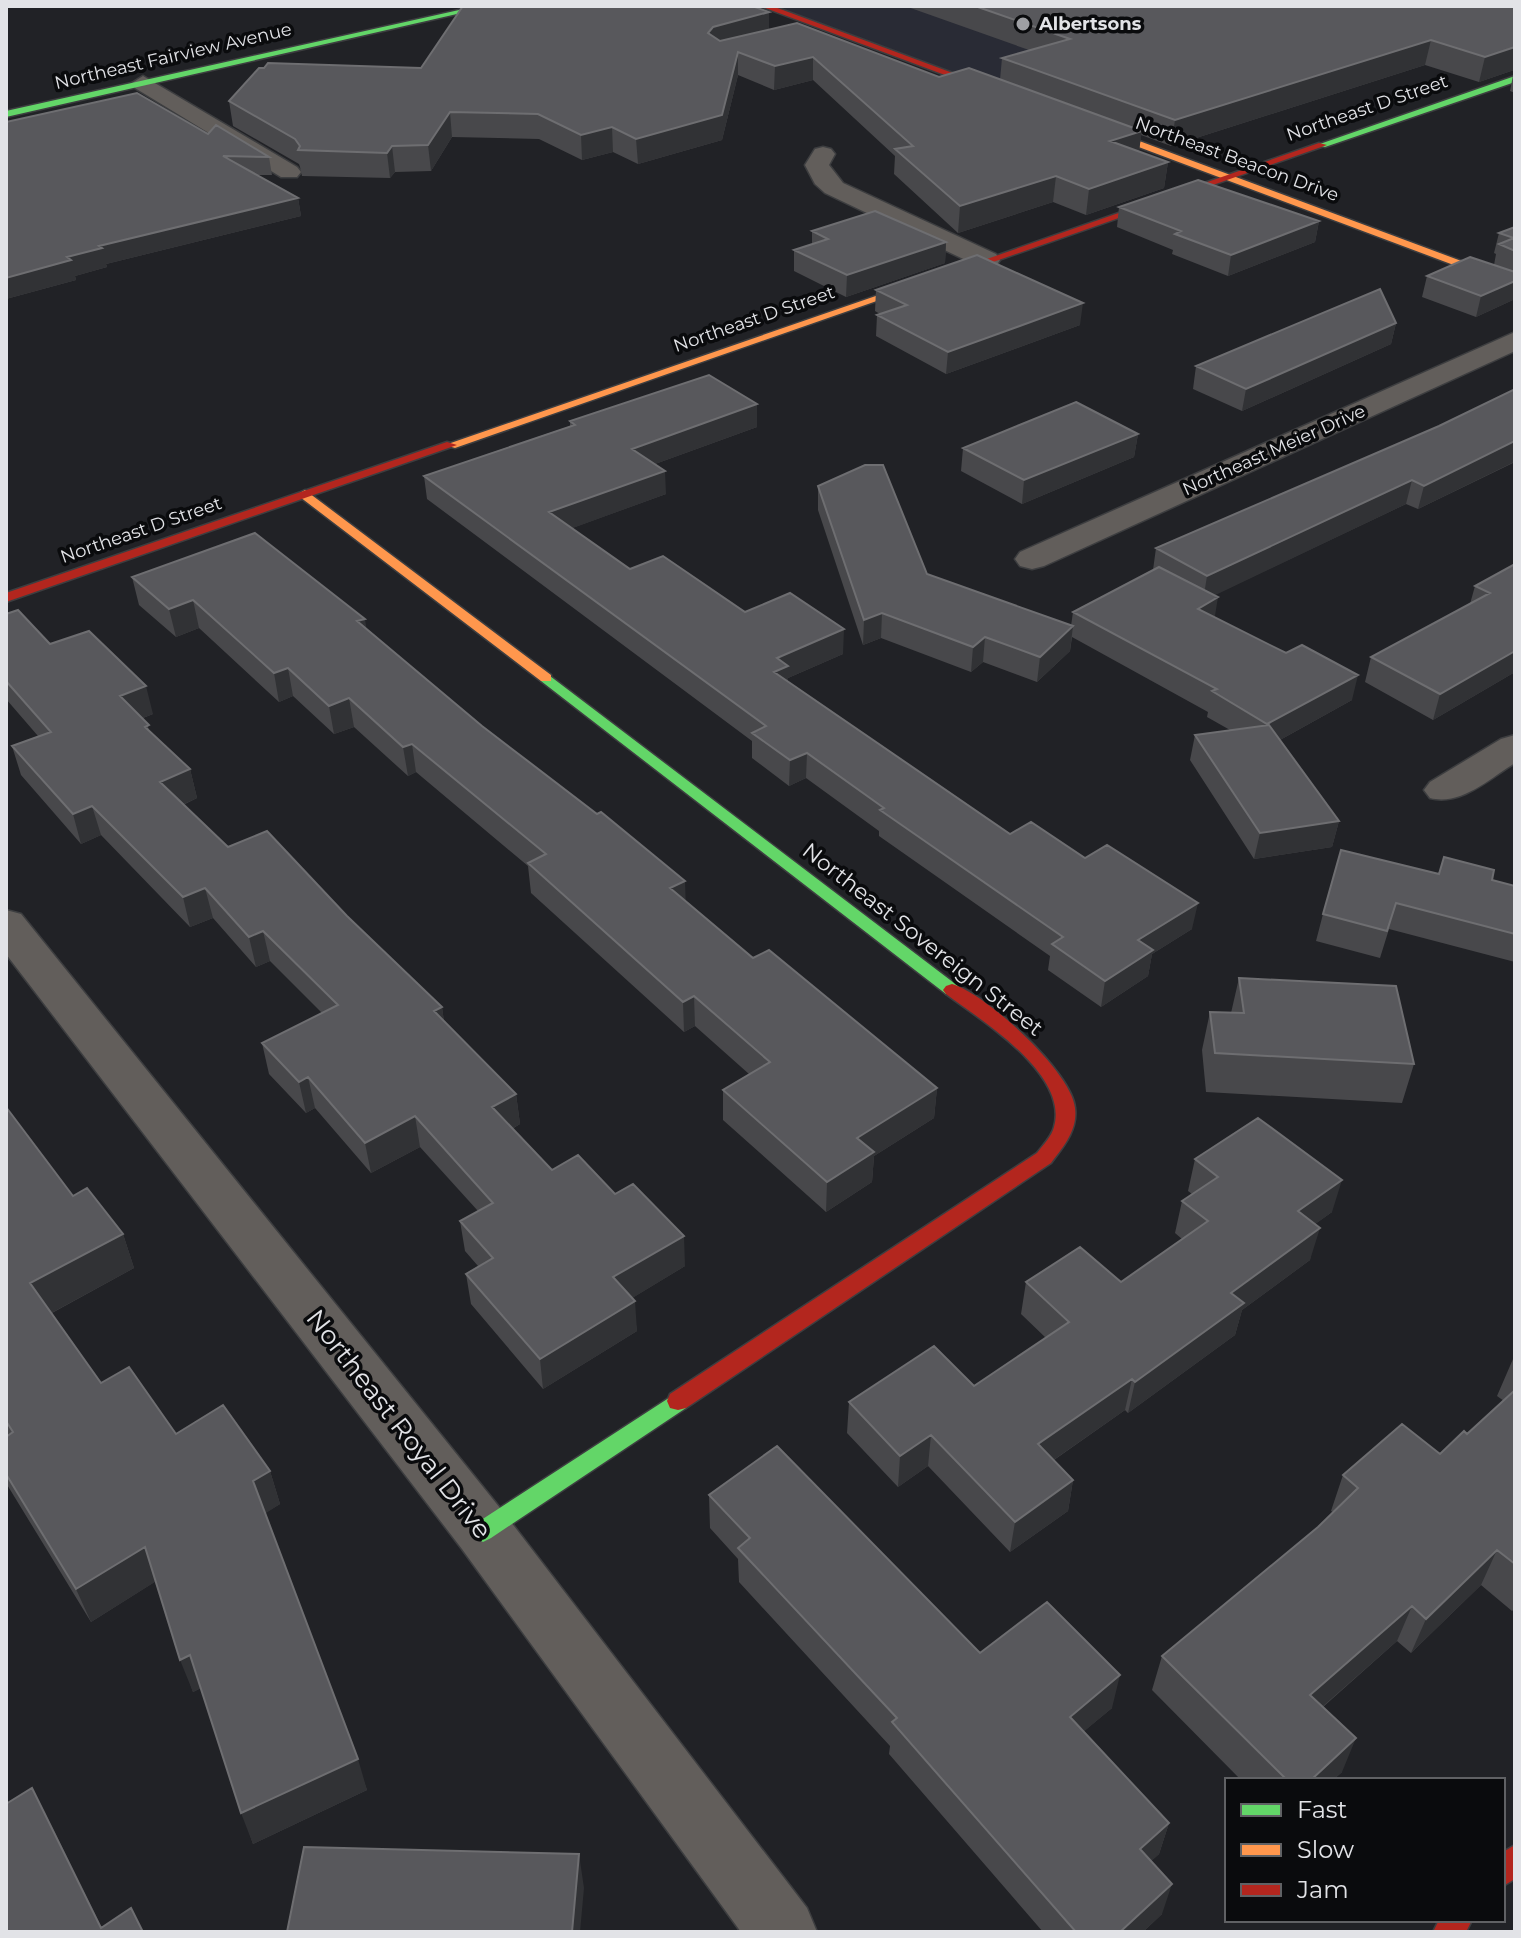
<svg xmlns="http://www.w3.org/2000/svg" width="1521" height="1938" font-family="Montserrat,sans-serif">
	<rect width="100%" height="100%" fill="#212226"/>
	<path fill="#292b35" d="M775,6h488l-275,79z"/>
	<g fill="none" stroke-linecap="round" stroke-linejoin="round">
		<defs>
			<path id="street" d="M143,76l154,91 4,5 -4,5h-16l-146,-89 -3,-5z
				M823,147l8,2 4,5 -6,11 14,18 153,71 4,6 -4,6h-18l-153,-73 -10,-9 -10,-19 10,-16z
				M1515,332v19l-471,215 -12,3 -12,-3 -5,-7 5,-7z
				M1515,735v28c-26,16 -54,43 -85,35l-6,-8 6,-8 71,-43z
				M6,910l15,4 483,599 303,395 10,24h-76l-279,-383 -456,-595z"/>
			<path id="fast" d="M477,6h15l-486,111v-6z
				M1515,76v6l-190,65 -8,-2z
				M546,673l412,313 3,4 -3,4h-12l-405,-313v-6z
				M678,1392l8,2 3,7 -3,7 -195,130 -8,4 -8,-4 -4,-7 4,-7z"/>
			<path id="slow" d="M1083,120l432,161v7l-435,-163z
				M925,279l9,2 -479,167 -10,-3z
				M305,490l246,185v6h-10l-241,-184 -2,-3z"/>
			<path id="jam" d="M760,6h12l240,89 -8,2z
				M1319,143l8,2 -394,138 -9,-2z
				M447,442l10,3 -451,157v-9z
				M952,984c33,9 120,88 123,124 3,22 -12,39 -24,55l-365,245 -8,2 -8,-2 -3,-7 3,-7 367,-241c6,-8 15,-17 17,-26 15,-53 -72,-106 -108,-133l-3,-4 3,-4z
				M1515,1845v34l-12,7v-34z
				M1439,1920h33l-6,12h-33z"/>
		</defs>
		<use href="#street" stroke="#3d3e40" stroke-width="3"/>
		<use href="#fast" stroke="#3d3e40" stroke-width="3"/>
		<use href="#slow" stroke="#3d3e40" stroke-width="3"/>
		<use href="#jam" stroke="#3d3e40" stroke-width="3"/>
		<use href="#street" fill="#625e5b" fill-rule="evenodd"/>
		<use href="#fast" fill="#63d668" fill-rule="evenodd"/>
		<use href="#slow" fill="#ff974d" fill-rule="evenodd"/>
		<use href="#jam" fill="#b3261e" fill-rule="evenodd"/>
	</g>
	<path fill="#48484b" d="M905,6h610v87l-5,-2 4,-21 -35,12 -54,-17 -254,81 -30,-11 -2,17 29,10 -4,26 -78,27 -33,-13 -95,31 -64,-59 1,-18 -82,-76 -39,10 -36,-15 -16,65 -84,24 -25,-12 -31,8 -43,-21 -87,-2 -21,34 -36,1 -5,6 -88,-2 -2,-9 -1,-3 -66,-38 -4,-25 192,-33 348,-56v18l170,47 61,3 2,-22 27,-8z
		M208,134l61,23 3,18h-15l41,23 3,18 -195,48 1,3 -32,9 1,4 -70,19z
		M1119,207l200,14 -4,21 -87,34 -56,-22 1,-4 -56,-23z
		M1515,227v72l-39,18 -54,-20 5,-21 67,-11 2,-11 -2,-1 5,-20z
		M812,231l134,11 -1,21 -99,34 -52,-26v-21l18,-6z
		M876,290l204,35 -134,49 -70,-38 1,-21 3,-1 -5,-3z
		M1396,323l-5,21 -149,67 -49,-22 3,-23z
		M1515,389v73l-97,47 -12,-5 -192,91 1,22 137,83 -72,40 59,81 -7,26 -78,12 -64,-99 5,-25 35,-5 -23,-13 1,-5 -136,-75 -2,14 -33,31 -54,-20 -12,10 -90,-34 -18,7 -45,-135v-24l109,88 144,52 2,-14 80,-42 3,-22 283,-122z
		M570,421l187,6 -102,37 11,30 -94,34 58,41 115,43 98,42 -55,24v4l222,152 182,95 -40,25 -4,22 -47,31 -53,-37 2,-14 -171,-120v-5l-73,-53 -17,8 -37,-28v-17l-325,-242 -3,-23 146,-50z
		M1138,434l-4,23 -112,47 -61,-33 2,-23z
		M1515,564v108l-82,48 -68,-38 6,-25 99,-53 5,-18z
		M132,577l235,52 386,329 184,130 -3,30 -60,38 -2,26 -46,30 -103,-92v-30l26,-16 -54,-48 -11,6 -153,-139 -3,-27 -112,-94 -8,4 -54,-49 -20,7 -41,-38 -14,6 -80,-74 -23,9 -37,-32z
		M6,614l147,100 -10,4 8,15 39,36 7,29 -14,7 45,42 119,69 95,91 2,15 72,72 4,30 -8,5 40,41 133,96 -53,32 5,33 -94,58 -72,-85 -5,-30 12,-8 -13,-15 -5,-30 18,-10 -58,-64 -49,26 -56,-65 -9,5 -37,-39 -7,-31 60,-30 -52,-52 -14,6 -43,-49 -23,9 -89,-92 -20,9 -60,-69 -9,-29 26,-10 -32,-37z
		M1439,874l53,6 23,6v76l-126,-33 -9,29 -64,-17 7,-27z
		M1239,978l175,86 -12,39 -196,-11 -4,-42 8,-38 21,1z
		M6,1107l67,89 50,38 11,34 -82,45 49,70 75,51 94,37 10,33 -15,9 102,277 -114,54 -52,-156 -8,4 -37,-111 -65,41 -85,-139 2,-48 -2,-3z
		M1195,1159l137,53 -17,12 -5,36 -68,50 -7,25 -107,78 -3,-3 -71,50 19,20 -5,31 -58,41 -82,-86 -30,21 -51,-54 2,-31 125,-16 72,-48 -25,-24 5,-32h95l61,-43 -7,-6 7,-32 10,-7 -4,-3z
		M1515,1357v251l-3,3 -31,-26 -70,68 -14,-12 -74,66 19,65 -9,8h-92l-89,-90 10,-34 156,-129 15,-15 -2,-1 12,-36 97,-21 27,-20 37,-33 -7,-5 16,-37z
		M709,1495l271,158 132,55 -28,23 85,92 -10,31 -8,7 11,53 -19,18h-100l-154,-178 1,-8 -151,-164 -1,-23 -28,-31z"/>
	<path fill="#313235" d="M769,12v23l-61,21v-23l5,-6z
		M1431,40l-6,25 -254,81 4,-26z
		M1515,47l-1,23 -35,12 6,-25z
		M738,52v23l-16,65 -84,24 -2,-25z
		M813,57v23l-39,10 1,-24z
		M450,112l2,25 -21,34 -3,-26z
		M612,127l1,25 -31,8 -1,-25z
		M1142,131l-4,26 -28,-16z
		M392,146l3,26 -5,6 -3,-25z
		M1168,162l-4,26 -78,27 3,-26z
		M1056,176l-3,26 -95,31 2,-27z
		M298,198l3,18 -195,48 1,3 -32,9 1,4 -70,19v-21l93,-32z
		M1319,221l-4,21 -87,34 3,-21z
		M946,242l-1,21 -99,34 1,-22z
		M1515,281v18l-39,18 5,-21z
		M1083,303l-3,22 -134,49 2,-22z
		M1396,323l-5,21 -149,67 4,-22z
		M757,404v23l-124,45 -1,-23z
		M1138,434l-4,23 -112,47 2,-24z
		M1515,441l-1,21 -96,47 6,-23z
		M665,471l1,23 -115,42 -2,-24z
		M1412,480l-6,24 -203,97 4,-25z
		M1218,597l-4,25 -16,-13z
		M193,600l6,28 -23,9 -7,-28z
		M882,613l-1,25 -18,7 1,-25z
		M365,619l4,27 -12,-25z
		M1073,626l-3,25 -33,31 3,-25z
		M844,629l-1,25 -55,24v13l-14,-19 3,-14z
		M985,637l-2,25 -12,10 2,-25z
		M1515,651v21l-82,48 7,-26z
		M288,668l5,28 -14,6 -5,-29z
		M1358,675l-6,25 -90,50 5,-26z
		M146,686l7,28 -26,10 -7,-28z
		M349,698l5,29 -20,7 -5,-28z
		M412,744l4,28 -8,4 -5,-29z
		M807,753l-1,25 -17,8 1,-26z
		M190,769l7,29 -30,14 -7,-30z
		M92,806l9,29 -20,9 -8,-30z
		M1339,821l-7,26 -78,12 6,-26z
		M685,881l1,29 -16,-22z
		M205,888l8,30 -23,9 -7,-30z
		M1198,903l-6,26 -40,25 -4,22 -47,31 4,-26 33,-41z
		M263,931l7,30 -14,6 -7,-30z
		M694,996l1,30 -11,6 -1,-30z
		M442,1007l4,30 -12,-26z
		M308,1077l7,31 -9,5 -7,-31z
		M937,1088l-3,30 -60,38 -2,26 -46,30 1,-30 30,-44z
		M516,1094l4,30 -24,14 -4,-31z
		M415,1116l5,31 -49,26 -6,-30z
		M1342,1180l-10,32 -43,31 9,-32z
		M1320,1228l-10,32 -68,50 -7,25 -107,78 7,-31 96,-89z
		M123,1234l11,34 -90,49 -14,-34z
		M684,1236l1,30 -69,42 -3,-31z
		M635,1301l2,30 -94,58 -3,-30z
		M1132,1379l-7,31 -93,65 6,-31z
		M931,1435l-3,31 -30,21 2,-31z
		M270,1471l10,33 -17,11 -10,-34z
		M1073,1480l-5,31 -58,41 5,-30z
		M145,1547l13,33 -67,42 -15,-33z
		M1497,1550l-16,35 -70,68 15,-34z
		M1412,1606l-15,35 -100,88 13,-34z
		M190,1655l13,32 -10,5 -13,-32z
		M1120,1675l-8,33 -49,41 7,-32z
		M1356,1738l-14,34 -9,8h-22z
		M358,1759l9,31 -114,54 -12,-31z
		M32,1788l13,24 59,120h-1z
		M1169,1823l-10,31 -28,26 9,-31z
		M579,1854l5,34 -4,44h-8z
		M1172,1884l-10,30 -19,18h-23z"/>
	<path fill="#58585c" stroke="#6e6e71" stroke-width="2" d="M463,6h289l17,6 -56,15 -5,6 12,8 77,-18 142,54 30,-9 173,63 -32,10 58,21 -79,27 -33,-13 -96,30 -65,-57 18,-3 -100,-89 -38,9 -37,-14 -16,63 -86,24 -24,-12 -31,8 -43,-21 -88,-2 -22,33 -36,1 -5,7 -89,-3 2,-4 -5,-7 -66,-38 30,-33h5l4,-5 153,5z
		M975,6h540v41l-30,10 -54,-17 -256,80 -173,-62 68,-19z
		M137,93l71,41 8,-9 53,32 -46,-1 75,42 -199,48 3,2 -35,9 4,3 -65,18v-156z
		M1198,180l121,41 -88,34 -56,-21 6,-3 -62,-24z
		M875,211l71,31 -99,33 -53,-25 34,-11 -16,-8z
		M1515,227v24l-16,-7 15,-6 -15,-5z
		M977,255l106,48 -135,49 -71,-37 30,-10 -31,-15z
		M1470,257l45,15v9l-34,15 -54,-20z
		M1380,289l16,34 -150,66 -50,-23z
		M709,375l48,29 -125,45 33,22 -116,41 81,57 33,-13 82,56 45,-19 54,36 -67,29 11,8 -14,6 236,162 21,-12 54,36 22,-13 91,58 -60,37 15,10 -48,31 -53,-37 11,-7 -183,-127 4,-2 -77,-55 -17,7 -38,-27 14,-7 -342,-250 151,-51 -5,-4z
		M1515,389v52l-91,45 -12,-6 -205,96 -51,-28 283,-122z
		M1076,402l62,32 -114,46 -61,-32z
		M865,465h18l44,109 146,52 -33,31 -55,-20 -12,10 -91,-34 -18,7 -46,-134z
		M255,533l110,86 -8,2 125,105 115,88 4,-2 84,69 -15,7 83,70 16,-8 168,138 -80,50 17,14 -47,30 -104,-92 47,-28 -76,-66 -11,6 -155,-139 18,-9 -134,-110 -9,3 -54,-49 -20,8 -41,-38 -14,5 -81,-73 -24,9 -37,-32z
		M1515,564v87l-75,43 -69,-37 119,-64 -15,-7z
		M1159,567l59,30 -20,12 88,44 16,-8 56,30 -91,49 -55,-33 5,-2 -144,-77z
		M18,610l32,34 39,-13 57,55 -26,10 29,29 -4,2 45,42 -30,13 68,65 39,-16 80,85 95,91 -8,4 82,83 -24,13 60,63 26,-15 37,39 18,-10 51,52 -71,41 22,24 -95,58 -74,-85 27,-16 -33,-37 33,-18 -78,-87 -50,27 -57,-66 -9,5 -37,-39 76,-38 -75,-74 -14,6 -44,-49 -22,9 -91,-91 -19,8 -61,-68 39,-14 -45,-51v-67z
		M1269,725l70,96 -79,12 -65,-98z
		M1341,850l98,24 5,-17 50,13 -2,10 23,6v48l-119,-31 -9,28 -64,-17z
		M1239,978l157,8 18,78 -199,-11 -5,-41 34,1z
		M6,1107l67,89 14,-8 36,46 -93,49 71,100 28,-16 47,67 47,-29 47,66 -17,10 105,278 -117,54 -51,-158 -10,5 -35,-113 -69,42 -70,-115v-37l7,-5 -7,-11z
		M1258,1118l84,62 -44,31 22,17 -89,65 13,10 -109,79 -3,-3 -94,65 35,36 -58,42 -84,-87 -31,21 -51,-54 85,-56 40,40 95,-64 -43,-40 54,-35 41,35 87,-61 -26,-20 36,-24 -23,-18z
		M1515,1390v174l-18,-14 -71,69 -14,-13 -102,89 46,43 -45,42h-24l-125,-124 156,-129 40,-39 -15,-13 59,-51 38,30 24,-23 3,3z
		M777,1446l203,207 67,-51 73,73 -50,42 99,106 -29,26 32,35 -52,48h-44l-184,-210 5,-4 -159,-170 12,-10 -41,-43z
		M32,1788l69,140 30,-20 12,24h-137v-128z
		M304,1847l275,7 -7,78h-285z"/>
	<circle fill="#9e9fa3" stroke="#0a0b0d" stroke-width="3" cx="1023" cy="24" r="8"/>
	<g text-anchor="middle" stroke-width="7" stroke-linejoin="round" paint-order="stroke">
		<g font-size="18" font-weight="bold" fill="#e2e3e7" stroke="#0a0b0d" text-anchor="start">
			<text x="1039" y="30">Albertsons</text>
		</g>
		<g font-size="18" fill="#e2e3e7" stroke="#0a0b0d">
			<text transform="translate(173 56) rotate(-13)" y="6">Northeast Fairview Avenue</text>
			<text transform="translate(1367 108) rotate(-19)" y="6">Northeast D Street</text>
			<text transform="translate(1237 159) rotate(20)" y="6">Northeast Beacon Drive</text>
			<text transform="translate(754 319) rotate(-19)" y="6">Northeast D Street</text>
			<text transform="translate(1274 450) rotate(-24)" y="6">Northeast Meier Drive</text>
			<text transform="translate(141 530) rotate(-19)" y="6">Northeast D Street</text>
		</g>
		<g font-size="22" fill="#e2e3e7" stroke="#0a0b0d">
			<text transform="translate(923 939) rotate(38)" y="8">Northeast Sovereign Street</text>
		</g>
		<g font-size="26" fill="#e2e3e7" stroke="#0a0b0d">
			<text transform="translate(399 1424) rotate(52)" y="9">Northeast Royal Drive</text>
		</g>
	</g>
	<rect width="1521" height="1938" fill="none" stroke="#e2e3e7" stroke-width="16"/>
	<rect x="1225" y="1778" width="280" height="144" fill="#0a0b0d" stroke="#606164" stroke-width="2"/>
	<rect x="1241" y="1804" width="40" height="12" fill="#63d668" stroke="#606164" stroke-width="2"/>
	<text x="1297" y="1818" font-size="24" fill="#e2e3e7">Fast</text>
	<rect x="1241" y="1844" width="40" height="12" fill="#ff974d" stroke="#606164" stroke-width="2"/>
	<text x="1297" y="1858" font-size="24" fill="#e2e3e7">Slow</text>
	<rect x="1241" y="1884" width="40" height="12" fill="#b3261e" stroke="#606164" stroke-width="2"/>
	<text x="1297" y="1898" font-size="24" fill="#e2e3e7">Jam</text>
</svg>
